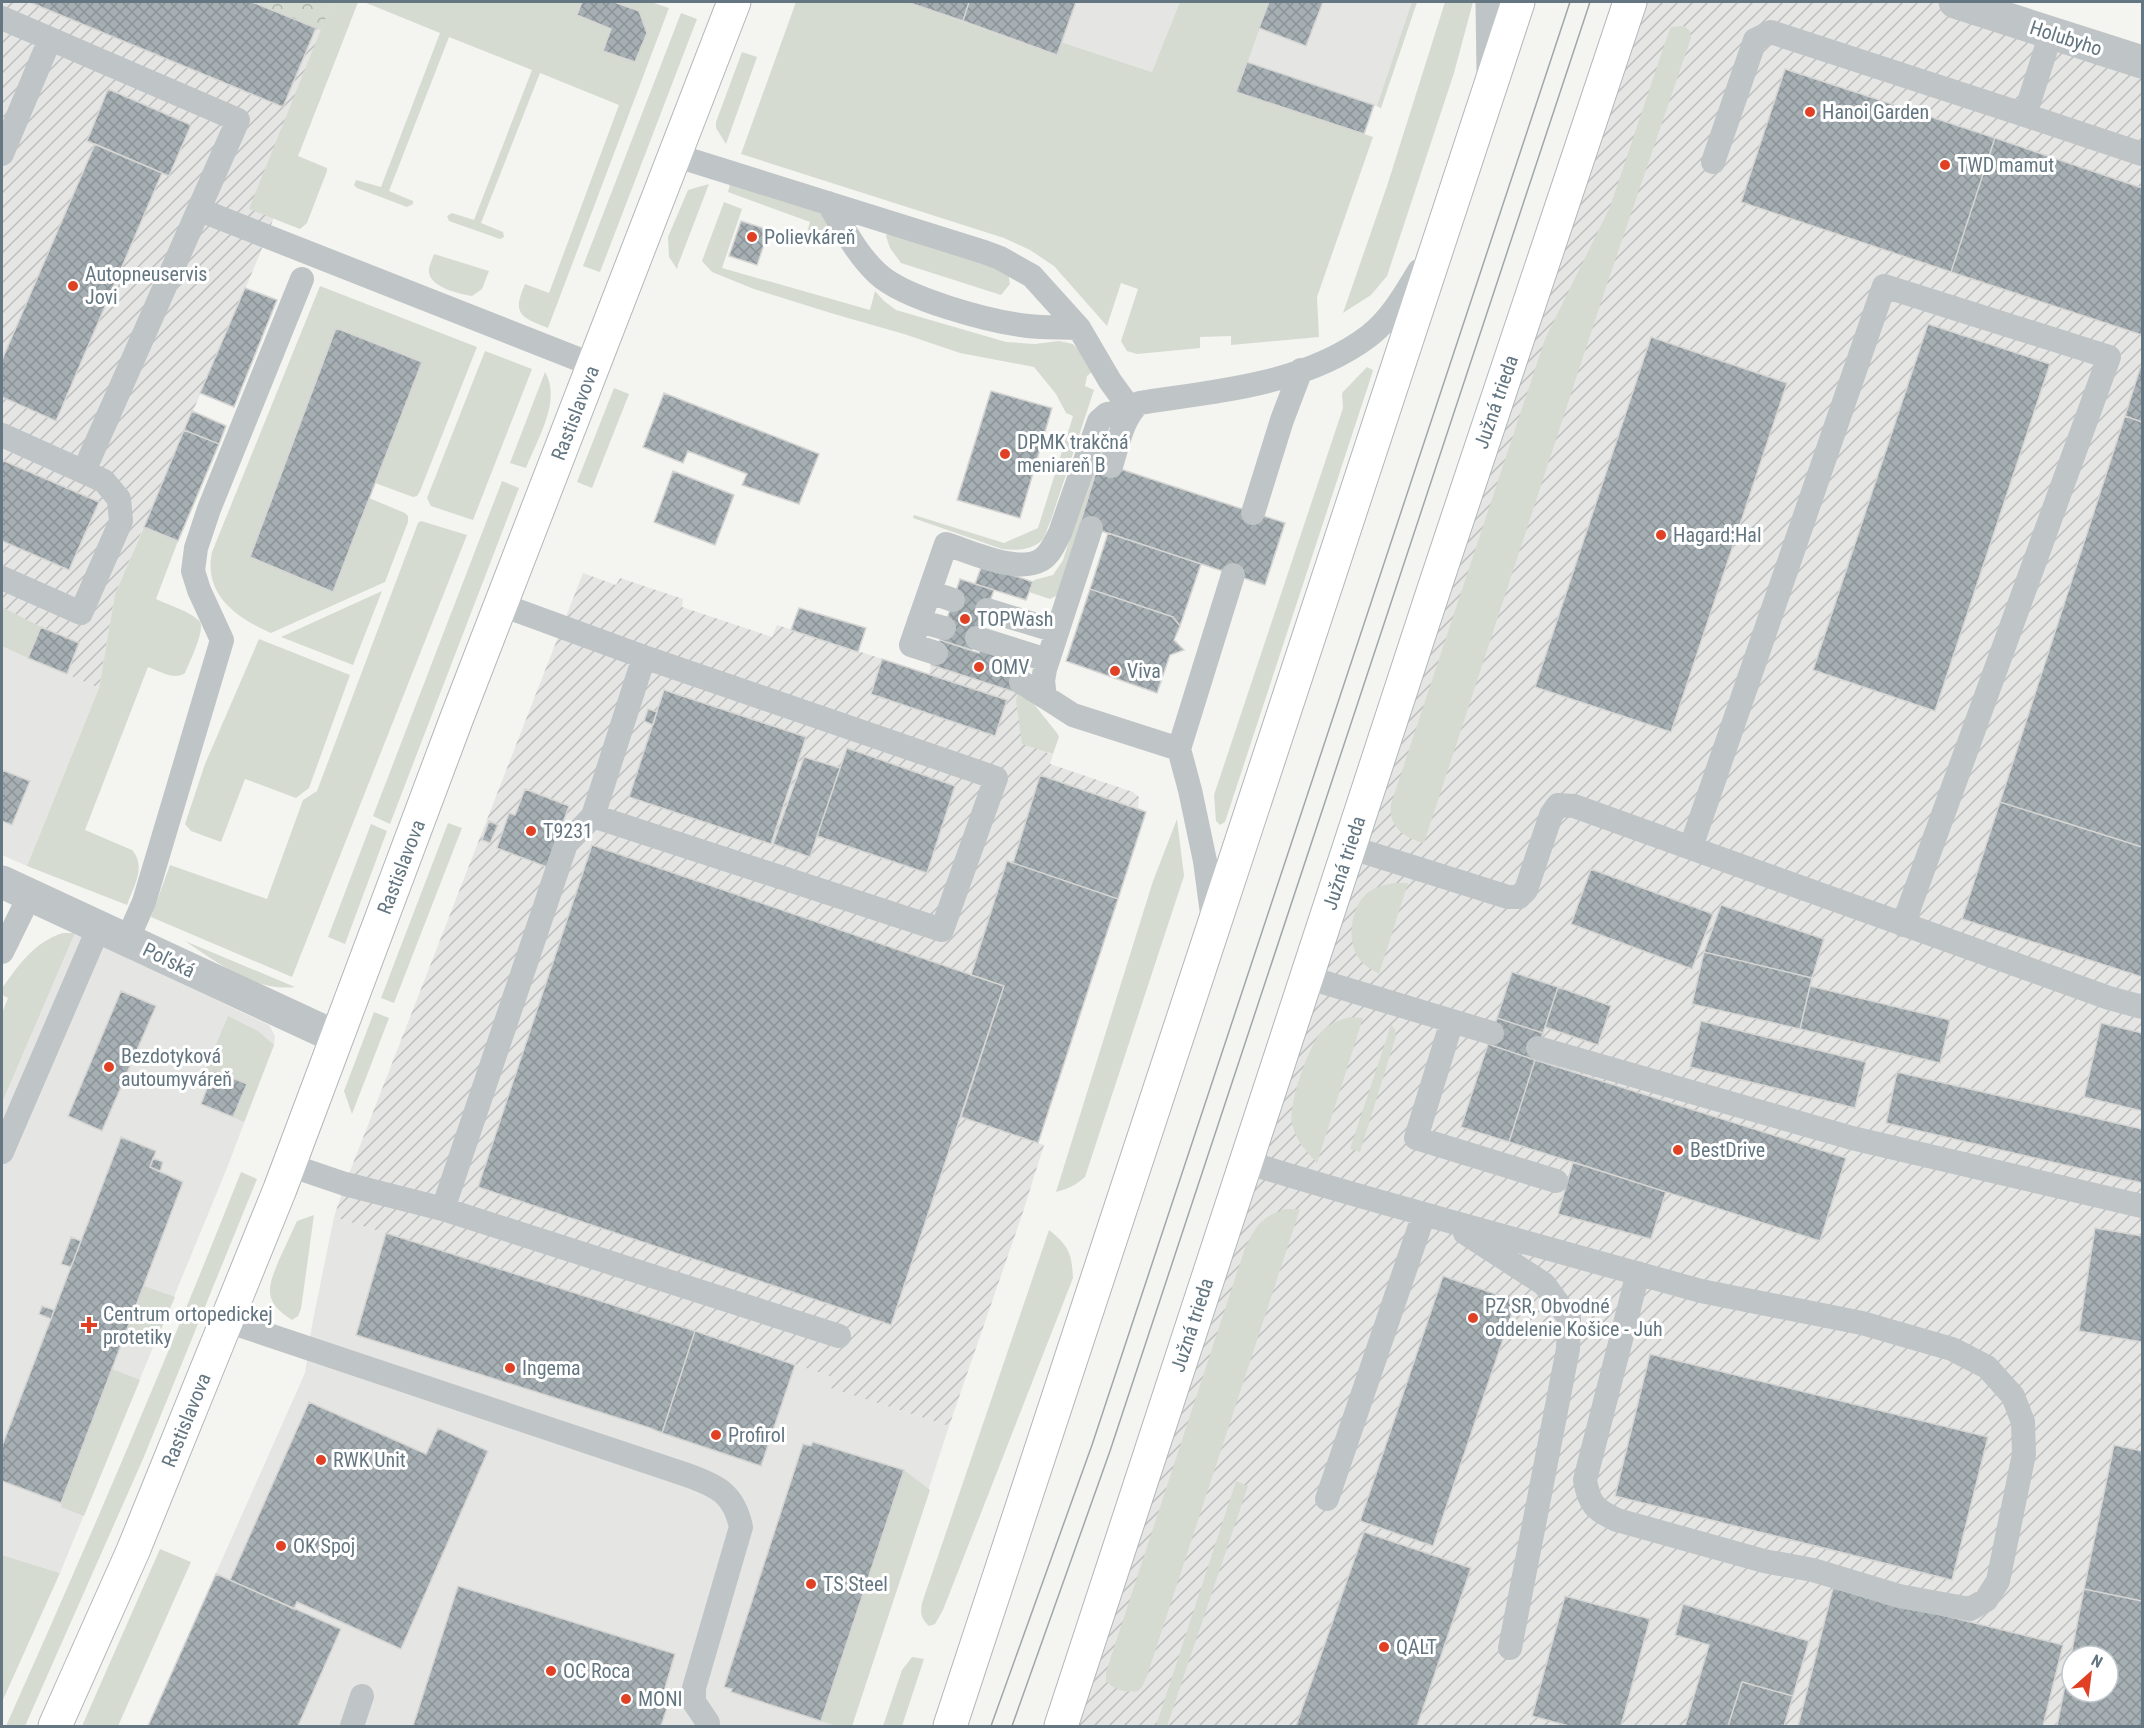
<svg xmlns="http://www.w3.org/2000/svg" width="2144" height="1728" font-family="'Roboto Condensed',sans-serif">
	<defs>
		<pattern id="industrial-furrows" width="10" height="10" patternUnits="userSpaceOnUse" patternTransform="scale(1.5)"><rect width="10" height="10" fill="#e5e5e4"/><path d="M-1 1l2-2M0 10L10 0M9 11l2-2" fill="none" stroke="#bdbebe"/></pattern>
		<pattern id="forest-crowns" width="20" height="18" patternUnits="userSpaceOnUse" patternTransform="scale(1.5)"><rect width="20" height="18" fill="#d6dbd1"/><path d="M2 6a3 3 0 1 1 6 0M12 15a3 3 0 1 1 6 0" fill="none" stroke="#b1b6af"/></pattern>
		<pattern id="building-cross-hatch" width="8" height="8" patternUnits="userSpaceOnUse" patternTransform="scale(1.5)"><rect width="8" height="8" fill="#a6afb3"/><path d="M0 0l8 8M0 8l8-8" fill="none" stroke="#8b9397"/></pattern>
	</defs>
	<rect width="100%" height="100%" fill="#f4f4f0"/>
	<path fill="#e5e5e4" d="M1076,2h341l-36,106 -7,-3 -10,29 -127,-42 -85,-20 -91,-30z
		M2,646l97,42 -72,178 -25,-11z
		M75,933l194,92 6,11 -1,9 -47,123 -167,405 -58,-18v-452z
		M334,1217l361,114 139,46 -2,11 117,38 -97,300h-704l157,-353 7,-48z"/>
	<path fill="url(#industrial-furrows)" fill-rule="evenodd" d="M2,2h356l-101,259 -142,333 -16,94 -97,-42z
		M1630,2h325l187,60v1664h-1081zM2072,1656h36v36h-36z
		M583,573l33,12 4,-7 63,21 -1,8 90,30 5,-12 152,49 2,-9 87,28 29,60 6,1 -3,10 83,28 6,5 -1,11 8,4 -108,331 6,2 -22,70 -73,211 -118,-38 2,-11 -138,-46 -361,-114 11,-33z"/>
	<path fill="#d6dbd1" d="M332,2h26l-60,154 29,12v3l-20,52 -7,6 -51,-20z
		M364,2h287l18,6 -121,320c-28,-11 -36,-14 -23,-44l24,9 70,-188 -79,-32 -59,150 22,9 1,5 -4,2 -51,-18 -2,-5 5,-3 22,7 58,-150 -83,-33 -60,154 24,10v3l-6,3 -50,-19 -3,-3 2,-5 25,7 59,-154z
		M796,2h111l149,53 5,-13 91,30 28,-70h89l-32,90 136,45 -56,160 2,40 -88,8v-9l-31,1v11l-63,6 -10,-3 -6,-10 17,-52 -17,-6 -14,43 -53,-60 -24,-16 -26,-12 -263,-84z
		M1412,2h5l-36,106 -4,-2z
		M1445,2h28l-19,71 -67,203 -16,19 -28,18 44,-127z
		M681,13l16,6 -97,253 -17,-6z
		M1684,26l6,5 1,7 -86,252 -181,553c-20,-5 -36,-17 -33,-39l154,-465 65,-132 58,-173 3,-7z
		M742,52l15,5 -31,87 -10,-16v-6z
		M731,181l94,33 24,31 -42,-13 3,-10 -82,-30z
		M709,184l-31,81 -1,4 -8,-12 -1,-20 20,-47z
		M724,202l18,7 -20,59 148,42 5,-19 9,10 12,9 110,32 29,2 24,-3 14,3 8,9 12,18 -6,5 -2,10 9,4 -43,130c-3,6 -5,14 -8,19 -9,11 -28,12 -41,10l-89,-31 1,-3 90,28 34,-15 35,-112 -7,-3 -10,-19 -22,-27 -74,-14 -56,-19 -70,-20 -80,-25 -42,-17 -10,-11z
		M887,234h13l108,39 2,11 -9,11 -100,-32 -11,-15 -4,-12z
		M434,254l55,17 -7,18 -10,7c-12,-2 -40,-8 -43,-23 -1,-6 3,-13 5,-19z
		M320,286l157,61 -57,144 -3,5 -4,1 -38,-14 47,-121 -86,-34 -86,228 83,36 36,-94 36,15 3,3v6l-23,60 -114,51c-35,-15 -68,-39 -59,-81z
		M485,351l47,18 -59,151 -42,-14 -4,-8z
		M1367,367l6,3 -2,7 -146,445 -5,3 -4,-4 -2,-26 129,-387 -1,-15z
		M545,372c17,28 -8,68 -19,96l-16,-5z
		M614,388l15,6 -37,94 -15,-6z
		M1099,448l6,1 -42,137 -7,10 -6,3 -21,-7 5,-12 19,-5 10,-15z
		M502,481l17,7 -129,336 -17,-8z
		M421,521l46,14 -175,442 -141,-60 19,-52 97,34 36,-99 14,-9 101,-268z
		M144,527l34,14 -22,58c10,5 38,14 44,23 5,9 -11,41 -15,51 -11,8 -25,-2 -37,-6l-63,163 47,20c15,17 1,37 -5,55l-100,-39 72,-178 16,-94z
		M382,591l-29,74 -72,-28z
		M2,607l39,20 -13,31 -26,-12z
		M259,639l91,36 -41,113 -13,10 -51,-19 -24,63 -30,-11 -6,-7 20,-60z
		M1018,693l15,10 24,30 2,4 -6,17 -31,-10 -6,-44z
		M1177,819l7,57 -99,301c-9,8 -17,12 -29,15l97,-311z
		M448,823l14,5 -68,175 -13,-5z
		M371,824l16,7 -42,113 -17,-7z
		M1394,883h14l-29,91c-8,-5 -17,-10 -22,-18 -10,-18 -6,-49 10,-63 8,-6 17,-8 27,-10z
		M63,933h12l-73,170v-90l6,-15 -6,-3v-7c17,-23 32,-46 61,-55z
		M185,941l110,46c-41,5 -78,-25 -110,-46z
		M374,1012l15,6 -37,96 -8,-23z
		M228,1016l30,15 16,14 -30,77 -11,-5 14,-33 -37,-3 -8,-3z
		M1350,1017l13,1 -46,145c-11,-12 -21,-22 -25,-39 -4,-20 16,-76 29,-92 8,-8 18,-12 29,-15z
		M1391,1025l4,4 1,7 -36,116 -10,-3z
		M241,1172l16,7 -114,280 -118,267h-19c82,-183 161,-367 235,-554z
		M1285,1209h15l-153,467 -5,11 -4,4c-12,2 -24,-1 -32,-10v-9l139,-424c12,-23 15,-30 40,-39z
		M314,1215l-13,94 -3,7 -6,4c-29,-18 -25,-32 -13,-60 6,-13 12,-26 18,-39z
		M1049,1230c19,15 23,23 24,48l-130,332 -8,14 -6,2c-8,-7 -9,-13 -7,-23z
		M144,1286l31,11 -20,46 -28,-12z
		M112,1369l28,11 -56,136 -23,-9 1,-3 -1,-1z
		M904,1470l26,20 -78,236h-16l-15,-5z
		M1236,1481l12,5 -81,240h-11z
		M160,1549l31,13 -73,164h-36z
		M2,1555l58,18 -58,129z
		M912,1657l12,2 -22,67h-19l19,-56z"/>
	<path fill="url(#forest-crowns)" d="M252,2h80l-11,28z"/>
	<path fill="url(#building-cross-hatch)" stroke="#d5d5d3" stroke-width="1.5" fill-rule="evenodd" d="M29,2h223l64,26 -33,79z
		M582,2h32l25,9 8,22 -12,29 -32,-11 8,-22 -34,-14z
		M907,2h62l-6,19z
		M969,2h107l-19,53 -94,-34z
		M1269,2h54l-17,44 -47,-18z
		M1247,62l127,43 -10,29 -128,-42z
		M1785,69l210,69 -44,134 -210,-70z
		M108,89l83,36 -22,51 -82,-35z
		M1995,138l147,50v147l-191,-63z
		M95,144l67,29 -106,248 -54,-24v-37z
		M741,221l28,9 -12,35 -28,-9z
		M245,288l32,12 -43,107 -34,-14z
		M1928,324l122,40 -115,347 -122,-41z
		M336,328l86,34 -89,230 -83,-35z
		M1651,337l136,46 -116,349 -136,-45z
		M2142,362v60l-17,-6z
		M991,391l61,17 -32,110 -63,-18z
		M664,393l155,61 -20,50 -57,-19 5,-11 -59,-23 -5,12 -40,-16z
		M192,411l34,15 -7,18 -35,-14z
		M2125,416l17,6v425l-142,-45z
		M184,430l35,14 -41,97 -34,-14z
		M2,460l97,42 -30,68 -67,-29z
		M1099,462l186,61 -20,62 -185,-61z
		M673,471l61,24 -19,50 -61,-23z
		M1108,533l93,31 -21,62 -7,-9 -83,-28z
		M982,565l51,17 -7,18 -51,-16z
		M960,579l34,11 -22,60 -32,-10z
		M1090,589l83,28 7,9 -6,14 10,10 -14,5 -13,38 -91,-32z
		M799,608l67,20 -8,24 -67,-22z
		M41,627l38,16 -12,31 -39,-16z
		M940,640l39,13 3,-6 23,8 -2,5 23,8 -8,25 -87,-28z
		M882,659l125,41 -12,36 -124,-42z
		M664,690l142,47 -35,107 -142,-47z
		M648,709l9,3 -4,13 -9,-4z
		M847,748l108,38 -28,87 -110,-37z
		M804,757l36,11 -30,89 -37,-13z
		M2,770l28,11 -18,44 -10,-4z
		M1040,775l106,37 -28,87 -105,-36z
		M525,789l44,17 -22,61 -50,-19 12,-35 6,2z
		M2000,802l142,45v130l-180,-58z
		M489,821l9,4 -8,18 -8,-3z
		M592,845l412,141 -113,339 -413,-138z
		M1007,861l111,38 -80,244 -77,-26 43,-131 -33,-11z
		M1591,869l122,45 -21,55 -121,-45z
		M1721,905l103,34 -12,39 -108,-26z
		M1704,952l108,26 -12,51 -108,-25z
		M1512,972l46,15 -15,46 -46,-15z
		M1810,986l140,34 -10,43 -140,-34z
		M1558,987l53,19 -13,39 -53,-18z
		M121,991l35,15 -54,125 -34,-15z
		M1497,1018l46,15 -8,27 -47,-16z
		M1701,1021l165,41 -11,46 -165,-41z
		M2101,1023l41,10v78l-58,-14z
		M1488,1044l47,16 -26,82 -48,-15z
		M1535,1060l311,98 -26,83 -311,-99z
		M214,1070l33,14 -14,33 -32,-13z
		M1897,1072l245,57v54l-256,-60z
		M121,1137l35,14 -6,16 33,15 -122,321 -59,-22v-35z
		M153,1158l10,4 -3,10 -10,-5z
		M1573,1162l93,30 -15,47 -93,-25z
		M2095,1228l47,8v106l-63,-11z
		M386,1233l309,98 -33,102 -12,-5 -294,-93z
		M71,1237l10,4 -10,26 -10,-3z
		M1443,1276l73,25 -83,245 -73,-25z
		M42,1306l12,4 -3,9 -12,-5z
		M695,1331l100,34 -34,101 -99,-33z
		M1650,1354l338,83 -36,143 -337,-84z
		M309,1402l117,52 12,-26 50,23 -87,198 -104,-47 -3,7 -64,-29z
		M813,1442l91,28 -83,251 -90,-29 1,-3 -8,-2 79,-243 8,2z
		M2114,1445l28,6v150l-58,-12z
		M1364,1532l107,36 -54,158h-121z
		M216,1574l125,55 -43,97h-150z
		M458,1586l217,68 -10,34 8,2 -12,36h-248z
		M1833,1588l230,57 -20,81h-245z
		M2084,1589l58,12v125h-85zM2072,1656h36v36h-36z
		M1565,1596l85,23 -29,107h-52l-37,-10z
		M1683,1604l126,37 -16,55 -51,-14 -14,44h-43l24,-81 -34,-10z
		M1742,1682l51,14 -9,30h-56z"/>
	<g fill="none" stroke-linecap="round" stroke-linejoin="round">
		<defs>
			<path id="secondary" d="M55,1726l78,-175 147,-362 176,-469 278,-718
				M950,1726l568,-1724
				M1061,1726l373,-1137 196,-587"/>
		</defs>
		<use href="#secondary" stroke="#b1b7bb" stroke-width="35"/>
		<path stroke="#bfc4c6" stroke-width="24" d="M2,18l236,102 -154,351
			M2025,115l117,39
			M2,154l48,-115
			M674,155l310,97 16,6 32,18 47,52 31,53 21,29
			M1713,162l42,-122 16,-8 254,83 26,-82
			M828,203c15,24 29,52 50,71 27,25 113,48 150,52 17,2 34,1 51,2
			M200,210l393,155
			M2,435l102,46 15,18 2,22 -40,92 -79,-35
			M1111,466c7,-21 11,-48 28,-63 77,-12 165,-18 230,-67 22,-17 36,-42 50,-65
			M1253,513l29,-93 19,-50
			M1091,528l-46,141 -2,12 2,16 28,18 106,34
			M930,592l23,8
			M502,605l142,52 352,121 -54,152 -349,-114 51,-159
			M987,610l69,21
			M919,621l25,7
			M977,638l70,22
			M936,653l-25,-8 35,-101c25,8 71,30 95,16 10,-6 14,-18 19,-27l39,-112 8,-7 24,-4
			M1021,682l24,15
			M1349,847l159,50h11l7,-7 25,-75 7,-10 16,1 535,192 33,9
			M1691,847l193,-561 225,71 -206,568
			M1213,921l-8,-60 -15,-71 -11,-41 54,-174
			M127,940l17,-38 78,-262 -23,-50 -6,-19 3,-23 13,-39 93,-230
			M2,952l28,-57
			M1306,977l146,44 -36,117 140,43
			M1452,1021l40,12
			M1538,1048l314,90 290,68
			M2,1152l97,-225
			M1246,1162c66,21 132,39 199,58l256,71 161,32 90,26 35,18 26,29 10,26 1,32 -26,127 -12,19 -16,9 -71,-13 -86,-26 -49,-9 -147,-41c-22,-10 -28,-16 -32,-40l53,-207
			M289,1165l56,19 98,25 396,127
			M443,1209l123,-365 27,-28
			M1465,1233l79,51 25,34 -1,31 -58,299
			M227,1321l460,154c31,11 47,19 54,52l-47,161v14l14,21
			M1327,1499l97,-285
			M352,1726l10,-30"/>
		<path stroke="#bfc4c6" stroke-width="33" d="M1492,2l1,70
			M1955,2l187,60
			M2,882l334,155"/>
		<use href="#secondary" stroke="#fff" stroke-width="33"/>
		<path stroke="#a0a7ab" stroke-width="1.5" d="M991,1726l101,-281 478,-1443
			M1012,1726l98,-275 480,-1449"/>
	</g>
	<g fill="#e04024" stroke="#fff" stroke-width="2">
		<circle cx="1810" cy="112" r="6"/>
		<circle cx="1945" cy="165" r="6"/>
		<circle cx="752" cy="237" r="6"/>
		<circle cx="73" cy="286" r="6"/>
		<circle cx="1005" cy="454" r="6"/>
		<circle cx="1661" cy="535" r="6"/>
		<circle cx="965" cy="619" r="6"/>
		<circle cx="979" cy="667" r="6"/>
		<circle cx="1115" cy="671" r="6"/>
		<circle cx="531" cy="831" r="6"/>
		<circle cx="109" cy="1067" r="6"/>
		<circle cx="1678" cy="1150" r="6"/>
		<circle cx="1473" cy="1318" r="6"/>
		<path d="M86 1316h6v6h6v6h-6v6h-6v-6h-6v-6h6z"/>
		<circle cx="510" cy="1368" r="6"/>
		<circle cx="716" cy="1435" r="6"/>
		<circle cx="321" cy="1460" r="6"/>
		<circle cx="281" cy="1546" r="6"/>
		<circle cx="811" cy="1584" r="6"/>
		<circle cx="1384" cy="1647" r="6"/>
		<circle cx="551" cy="1671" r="6"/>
		<circle cx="626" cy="1699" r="6"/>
	</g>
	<g text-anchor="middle" stroke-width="6" stroke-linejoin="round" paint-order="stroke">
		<g font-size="20" fill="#637681" stroke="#fff">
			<text transform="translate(2066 38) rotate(18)" y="7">Holubyho</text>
			<text transform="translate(1496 402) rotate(-71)" y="7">Južná trieda</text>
			<text transform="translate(575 413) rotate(-69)" y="7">Rastislavova</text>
			<text transform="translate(1344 863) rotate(-72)" y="7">Južná trieda</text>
			<text transform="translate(401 867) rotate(-69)" y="7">Rastislavova</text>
			<text transform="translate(169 960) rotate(26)" y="7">Poľská</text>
			<text transform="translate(1192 1325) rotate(-72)" y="7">Južná trieda</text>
			<text transform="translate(186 1420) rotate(-68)" y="7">Rastislavova</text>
		</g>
		<g font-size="20" fill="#637681" stroke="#fff" text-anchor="start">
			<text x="1822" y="119">Hanoi Garden</text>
			<text x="1957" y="172">TWD mamut</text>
			<text x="764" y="244">Polievkáreň</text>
			<text x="85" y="281">Autopneuservis<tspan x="85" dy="23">Jovi</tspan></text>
			<text x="1017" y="449">DPMK trakčná<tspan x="1017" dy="23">meniareň B</tspan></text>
			<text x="1673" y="542">Hagard:Hal</text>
			<text x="977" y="626">TOPWash</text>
			<text x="991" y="674">OMV</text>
			<text x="1127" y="678">Viva</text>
			<text x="543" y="838">T9231</text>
			<text x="121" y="1063">Bezdotyková<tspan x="121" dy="23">autoumyváreň</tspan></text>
			<text x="1690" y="1157">BestDrive</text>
			<text x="1485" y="1313">PZ SR, Obvodné<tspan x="1485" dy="23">oddelenie Košice - Juh</tspan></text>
			<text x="103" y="1321">Centrum ortopedickej<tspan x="103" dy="23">protetiky</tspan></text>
			<text x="522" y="1375">Ingema</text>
			<text x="728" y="1442">Profirol</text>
			<text x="333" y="1467">RWK Unit</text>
			<text x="293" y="1553">OK Spoj</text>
			<text x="823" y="1591">TS Steel</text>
			<text x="1396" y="1654">QALT</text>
			<text x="563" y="1678">OC Roca</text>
			<text x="638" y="1706">MONI</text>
		</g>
	</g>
	<rect width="2144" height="1728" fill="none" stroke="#637681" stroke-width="6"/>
	<g transform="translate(2090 1674) rotate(28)"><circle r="28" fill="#ffffff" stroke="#c1c8cd" stroke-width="1.5"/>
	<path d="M0-4.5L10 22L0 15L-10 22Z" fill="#e04024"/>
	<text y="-9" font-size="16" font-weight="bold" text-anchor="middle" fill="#637681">N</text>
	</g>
</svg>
